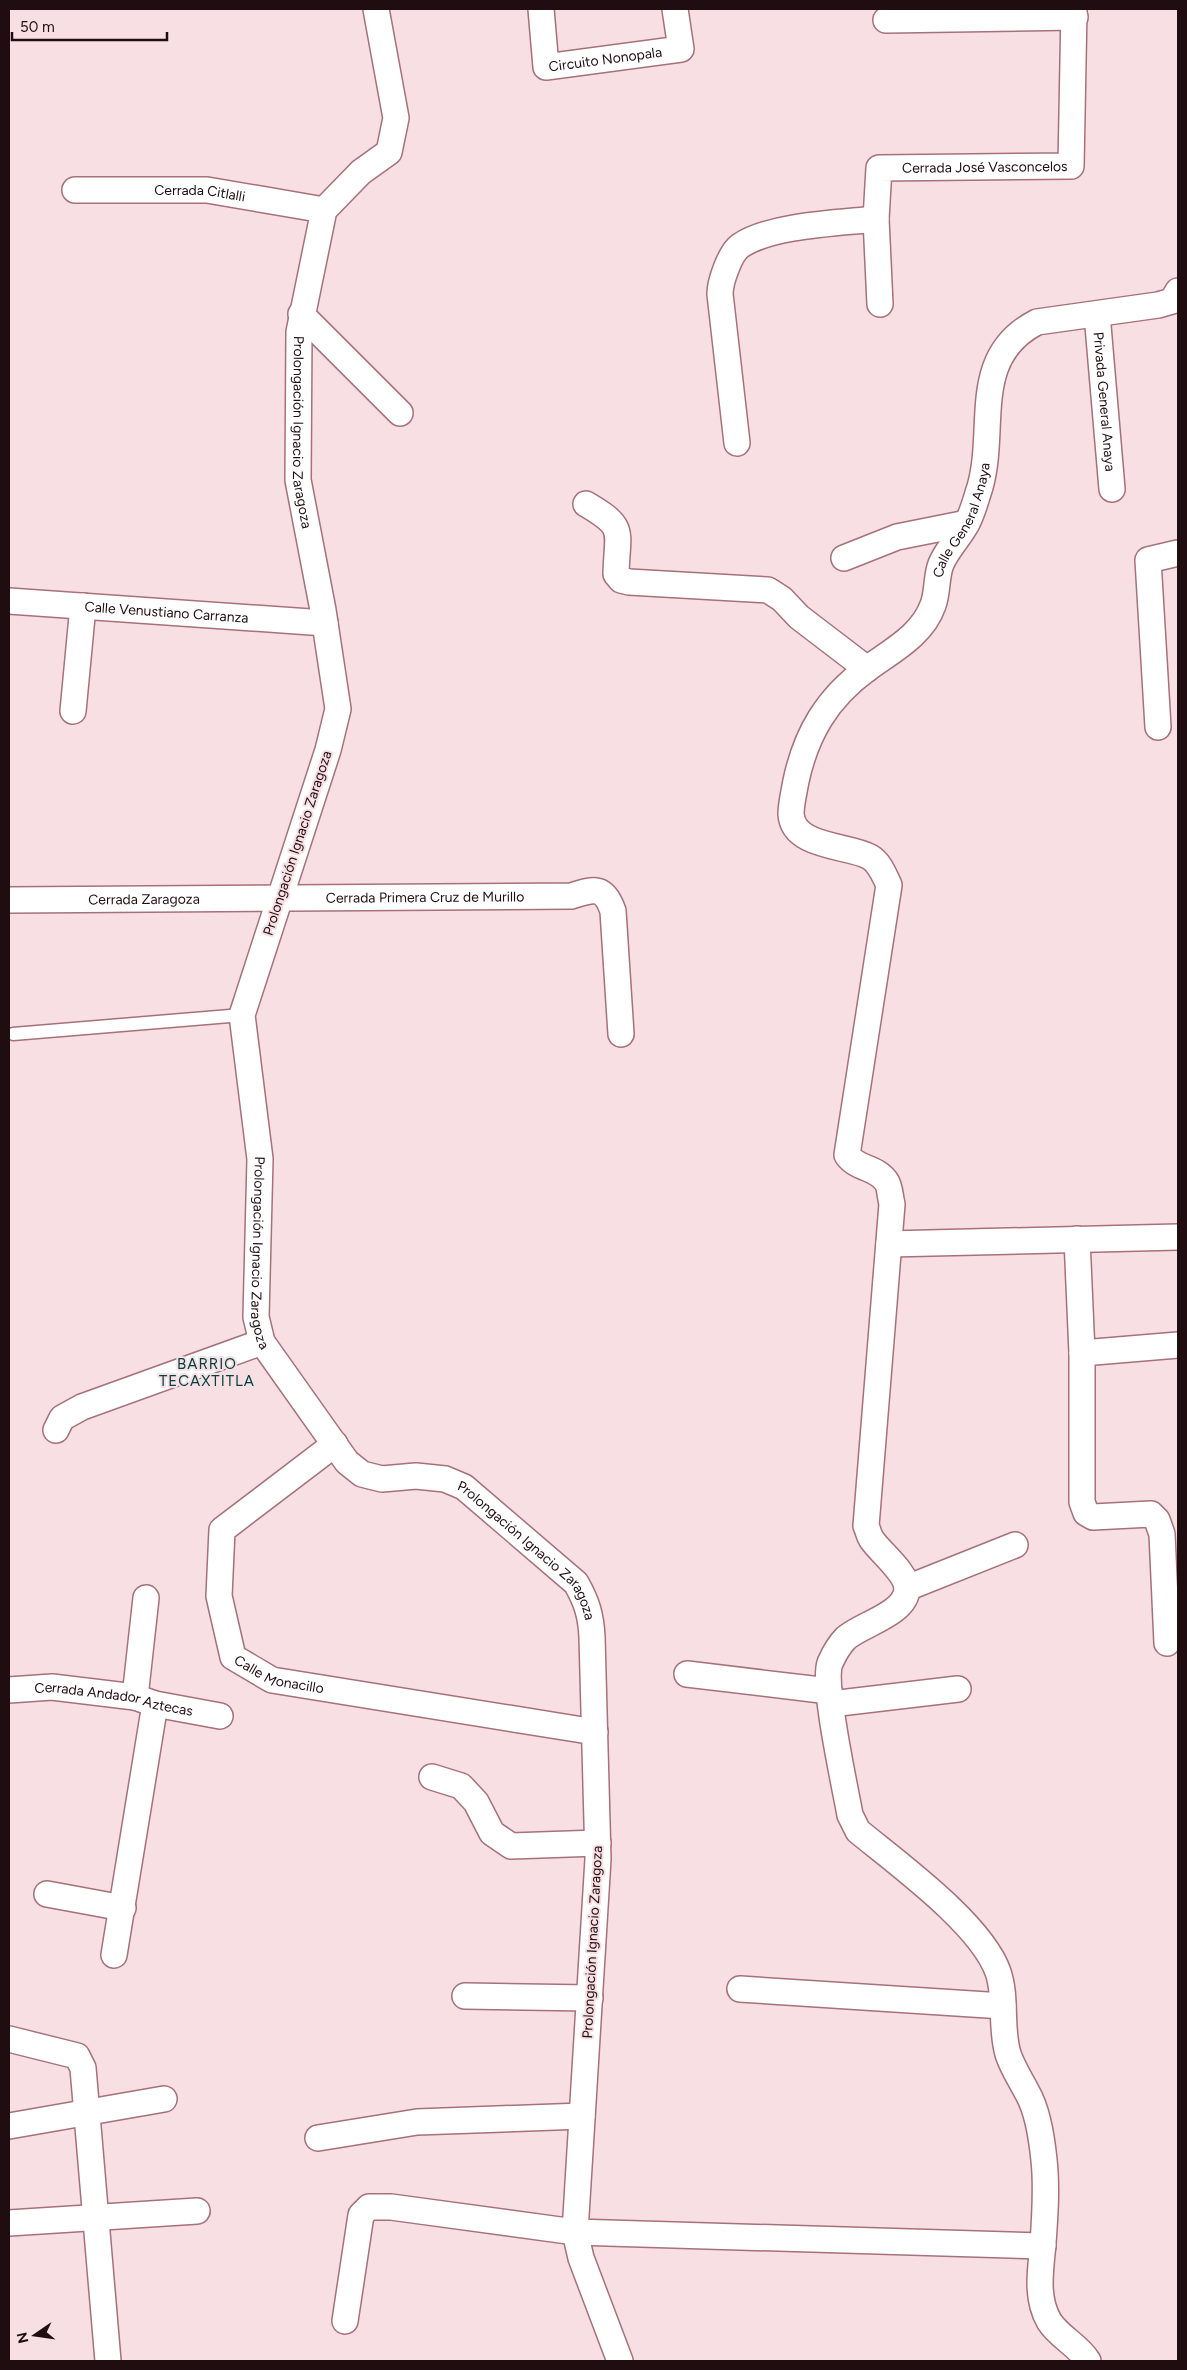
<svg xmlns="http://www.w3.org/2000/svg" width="1187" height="2370" font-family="Figtree,sans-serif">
	<rect width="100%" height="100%" fill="#f8dfe3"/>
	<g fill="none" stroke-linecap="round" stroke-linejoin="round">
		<defs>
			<path id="lane" d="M13,1034l229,-19"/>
			<g id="street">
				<path id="s1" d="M376,9l20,109 -7,34 -28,20 -37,38 -25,122 -1,148 25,130 15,99 -10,41 -86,265 18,144 -4,158 6,25 85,120 15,12 20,5 34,-3 29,3 19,8 112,96c11,19 15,33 16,54l6,222 -23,373 6,26 39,103"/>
				<path id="s2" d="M541,9l5,58 135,-18 -6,-40"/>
				<path d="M886,20l189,-3"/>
				<path id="s3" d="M75,190h132l117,20"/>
				<path id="s4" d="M880,304l-4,-85 3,-51 192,-2 3,-157"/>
				<path d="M301,314l99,99"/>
				<path id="s5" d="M1097,314l15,175"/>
				<path d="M737,443l-17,-149c0,-12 10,-41 20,-48 30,-21 99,-23 136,-27"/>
				<path d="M586,504c41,24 31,26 30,70l5,6 8,2 139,8 14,9 17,18 68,52"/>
				<path d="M844,558l53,-21 70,-14"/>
				<path id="s6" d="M9,601l316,22"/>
				<path d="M73,711l10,-105"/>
				<path d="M1158,727l-10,-167 30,-7"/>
				<path id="s7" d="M9,900l562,-4c23,-7 33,-11 42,15l8,123"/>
				<path d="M1077,1239l5,114v149l4,11 7,4 58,-3 6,6 5,14 5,109"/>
				<path d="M889,1244l289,-7"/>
				<path d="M1082,1353l96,-8"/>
				<path d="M56,1430l6,-12 20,-11 180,-65"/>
				<path id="s8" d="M335,1444l-113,86 -3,66 14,61 39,23 323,52"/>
				<path d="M907,1588l108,-43"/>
				<path d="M687,1674l142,17"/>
				<path id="s9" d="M9,1690l43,-3 83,10 20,7 65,12"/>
				<path d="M135,1697l11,-99"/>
				<path d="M831,1704l127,-15"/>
				<path d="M432,1777l29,9 15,16 16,31 19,13 87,-3"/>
				<path d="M47,1894l76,14"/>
				<path d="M114,1955l41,-251"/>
				<path d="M740,1989l263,17"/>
				<path d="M465,1996l125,2"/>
				<path d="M9,2039l68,17 6,12 25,293"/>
				<path d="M9,2126l155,-27"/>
				<path d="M318,2138l99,-16 165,-6"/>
				<path d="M9,2223l188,-12"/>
				<path d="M345,2321l16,-106 8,-8h22l184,25 468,14"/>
				<path id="s10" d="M1088,2361c-10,-16 -29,-24 -39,-40 -14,-25 -8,-52 -6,-78 2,-27 4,-56 1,-83 -2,-20 -6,-48 -16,-66 -7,-14 -15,-25 -20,-40 -8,-27 -1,-56 -10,-82 -17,-48 -100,-108 -140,-141l-8,-16c-5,-29 -28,-130 -20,-152 4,-9 9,-18 16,-25 16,-14 60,-24 61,-49 0,-16 -26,-36 -35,-49 -3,-4 -4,-10 -6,-14l26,-322c-2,-7 -2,-18 -6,-23 -11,-15 -28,-11 -39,-26l42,-270c-5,-10 -9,-22 -19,-28 -21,-12 -77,-9 -79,-43 0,-10 3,-22 5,-33 10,-47 31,-83 71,-112 24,-18 55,-33 66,-64 5,-13 3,-29 8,-41 6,-15 19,-27 26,-41 6,-11 9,-24 13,-36 17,-60 -11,-130 57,-165l121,-17 14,-4 6,-10"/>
			</g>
		</defs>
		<use href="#lane" stroke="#a6717a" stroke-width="15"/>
		<use href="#street" stroke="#a6717a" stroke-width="28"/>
		<use href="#lane" stroke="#fff" stroke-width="12"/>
		<use href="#street" stroke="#fff" stroke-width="25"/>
	</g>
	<g text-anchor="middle" stroke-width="4" stroke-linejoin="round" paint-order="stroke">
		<g font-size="14" fill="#200d11" stroke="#f8dfe3">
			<text dy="5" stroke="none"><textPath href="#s2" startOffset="118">Circuito Nonopala</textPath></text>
			<text dy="5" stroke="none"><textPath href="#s4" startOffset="242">Cerrada José Vasconcelos</textPath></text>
			<text dy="5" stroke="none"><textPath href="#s3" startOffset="125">Cerrada Citlalli</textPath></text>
			<text dy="5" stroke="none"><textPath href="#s5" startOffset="88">Privada General Anaya</textPath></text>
			<text dy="5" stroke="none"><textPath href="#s1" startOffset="458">Prolongación Ignacio Zaragoza</textPath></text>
			<text dy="5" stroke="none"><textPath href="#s10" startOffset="2126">Calle General Anaya</textPath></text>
			<text dy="5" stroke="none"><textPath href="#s6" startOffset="158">Calle Venustiano Carranza</textPath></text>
			<text transform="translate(297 843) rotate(-72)" y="5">Prolongación Ignacio Zaragoza</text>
			<text dy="5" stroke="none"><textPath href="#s7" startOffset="416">Cerrada Primera Cruz de Murillo</textPath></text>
			<text dy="5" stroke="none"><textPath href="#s7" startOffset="135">Cerrada Zaragoza</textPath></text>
			<text dy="5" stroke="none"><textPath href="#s1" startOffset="1298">Prolongación Ignacio Zaragoza</textPath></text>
			<text dy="5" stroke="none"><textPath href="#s1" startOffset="1749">Prolongación Ignacio Zaragoza</textPath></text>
			<text dy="5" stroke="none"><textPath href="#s8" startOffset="321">Calle Monacillo</textPath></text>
			<text dy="5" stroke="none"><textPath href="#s9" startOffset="106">Cerrada Andador Aztecas</textPath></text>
			<text transform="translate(592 1942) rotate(-87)" y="5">Prolongación Ignacio Zaragoza</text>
		</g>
		<g font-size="15" letter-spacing="1" fill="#014340" stroke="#f8dfe3">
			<text x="207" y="1369">BARRIO<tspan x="207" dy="17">TECAXTITLA</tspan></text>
		</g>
	</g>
	<rect width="1187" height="2370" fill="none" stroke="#200d11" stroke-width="20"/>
	<g transform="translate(35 2335) rotate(257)" stroke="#f8dfe3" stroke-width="4" paint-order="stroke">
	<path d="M0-4L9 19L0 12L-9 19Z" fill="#200d11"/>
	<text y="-8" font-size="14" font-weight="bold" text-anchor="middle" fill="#200d11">N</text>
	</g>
	<path d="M12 32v8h155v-8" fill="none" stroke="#200d11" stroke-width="2.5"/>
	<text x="20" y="32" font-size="15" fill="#200d11" stroke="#f8dfe3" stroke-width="4" paint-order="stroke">50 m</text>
</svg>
